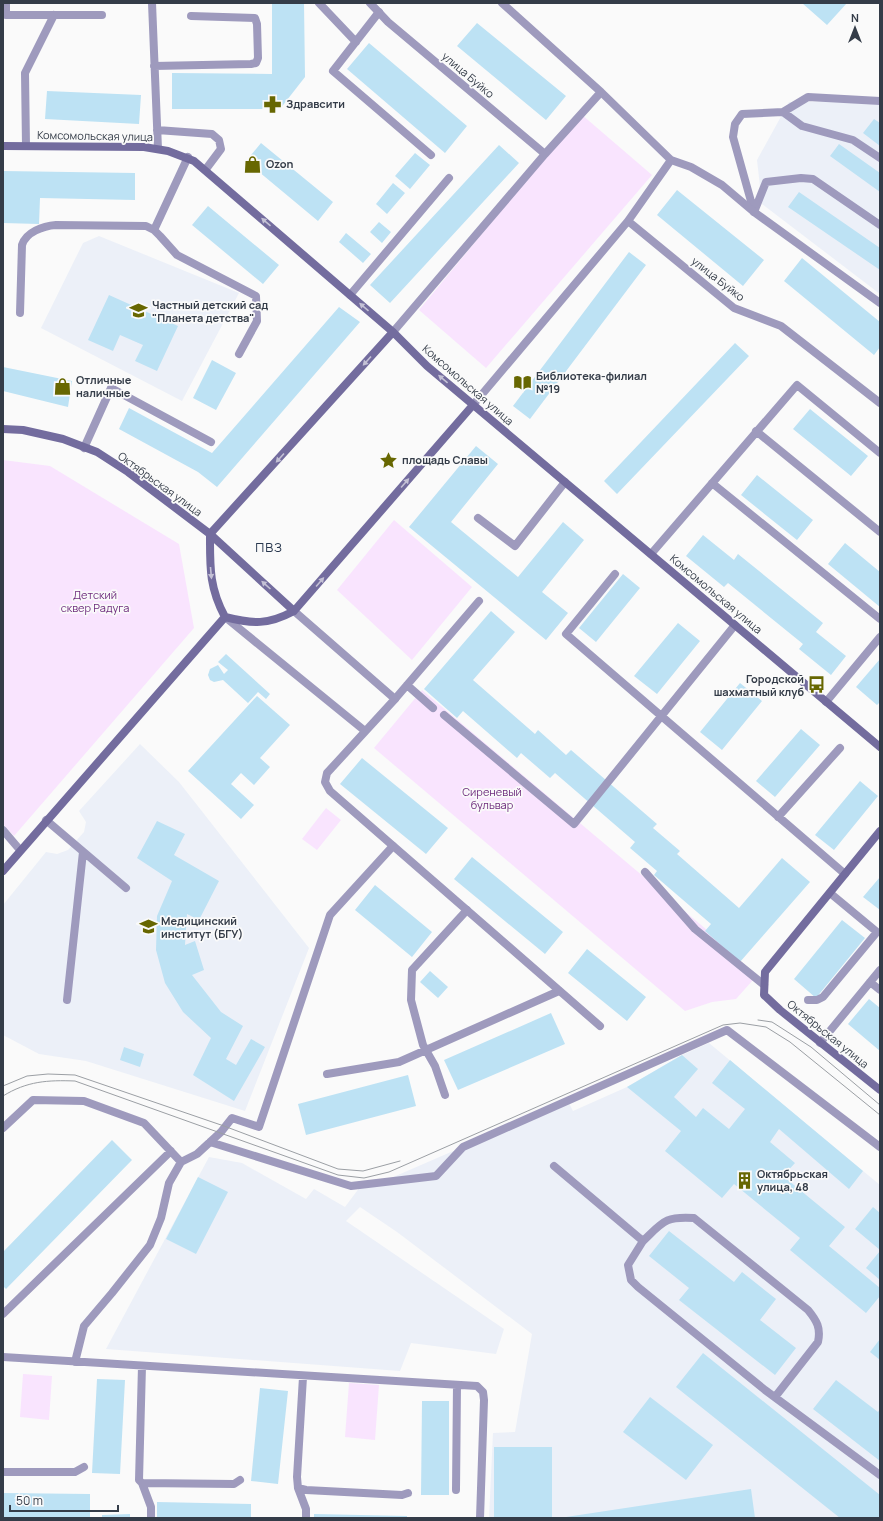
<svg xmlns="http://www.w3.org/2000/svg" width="883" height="1521" font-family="Manrope,sans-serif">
	<rect width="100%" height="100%" fill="#fafafa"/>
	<path fill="#ecf0f8" d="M880,100v194l-118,-90 -5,-44 32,-58z
		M99,236l140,57 -57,108 -141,-73 42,-85z
		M140,744l39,38 130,166 -64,163 -159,-50 -47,-7 -36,-19v-130l43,-53 11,2 11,-4 16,-18 2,-10 -7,-11z
		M709,1043l171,142v333h-391l4,-85 22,-1 17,-98 -135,-102 -37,-25 -14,14 158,108 -8,25 -85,-11 -11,28 -294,-22 103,-192 33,6 64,36 8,-10 31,18 15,-20 15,-2 115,-50 77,-36 6,12 54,-24 55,-32z"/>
	<path fill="#f9e4fe" d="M581,114l71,61 -166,193 -67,-58z
		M3,460l47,6 129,78 15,84 -180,208 -11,-12z
		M394,520l78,67 -60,73 -75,-70z
		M422,690l304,256 27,34 -17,19 -24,3 -27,9 -311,-263z
		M326,808l15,12 -24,30 -15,-11z
		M23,1374l29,2 -3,44 -29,-3z
		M349,1383l30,2 -4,55 -30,-3z"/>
	<path fill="#bde2f4" d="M272,3h32l1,74 -25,32h-108v-36l100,1z
		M802,3h45l-20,22z
		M477,23l89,73 -20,24 -89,-74z
		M369,43l98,83 -22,27 -98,-84z
		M47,91l94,4 -2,29 -94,-5z
		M874,119l6,4v23l-17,-13z
		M261,143l72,59 -15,19 -72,-60z
		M839,144l41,29v19l-50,-36z
		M499,145l20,18 -129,140 -20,-18z
		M415,153l15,12 -20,24 -15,-13z
		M3,171l132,2v27l-95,-2 -1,26 -36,-1z
		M393,183l12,10 -18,21 -11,-10z
		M677,190l87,70 -21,26 -86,-71z
		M799,192l81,56v22l-92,-63z
		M208,206l71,59 -16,19 -71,-59z
		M379,222l12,10 -9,11 -12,-11z
		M346,233l25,21 -8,9 -24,-21z
		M629,252l17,13 -116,154 -17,-13z
		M802,258l78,64v25l-6,8 -90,-74z
		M109,295l69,31 -21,45 -22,-10 8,-16 -23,-10 -7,16 -25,-11z
		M339,307l21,15 -143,165 -19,-15 -79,-43 10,-21 83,45z
		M735,343l14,13 -132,138 -13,-13z
		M212,360l24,13 -20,37 -23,-12z
		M3,367l69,14 -4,26 -65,-16z
		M810,409l58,47 -17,20 -58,-47z
		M476,446l22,18 -47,58 67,55 45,-55 21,18 -42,52 26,21 -22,27 -137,-113z
		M757,475l56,45 -16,20 -56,-45z
		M703,535l31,25 4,-6 85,69 -7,9 30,24 -15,19 -32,-26 4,-5 -75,-61 -4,4 -38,-31z
		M845,543l35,29v35l-52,-43z
		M623,574l17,14 -44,54 -17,-14z
		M491,611l24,21 -42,48 62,54 3,-4 28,25 5,-5 86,74 -4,4 27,23 -3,3 62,54 43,-50 28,24 -70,80 -35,-31 6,-7 -57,-49 3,-4 -27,-23 5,-6 -80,-69 -5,5 -29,-25 -4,5 -54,-47 -6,7 -33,-29z
		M678,623l22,18 -43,53 -23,-18z
		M226,654l44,40 -4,5 -8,-7 -10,11 -25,-23 -9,2 -4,-2 -2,-5 2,-6 8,-4 6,9 4,-4 -10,-8z
		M880,659v43l-3,3 -21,-18z
		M740,683l22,18 -40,49 -22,-18z
		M257,696l33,29 -30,33 10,9 -16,18 -13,-12 -10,11 23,21 -13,14 -53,-48z
		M801,729l19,16 -45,52 -19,-16z
		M362,758l86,70 -22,26 -86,-70z
		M860,781l18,15 -44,54 -19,-15z
		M157,821l28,13 -11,21 45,26 -20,39 -12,-6 -2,31 10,-4 9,29 -12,5 29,37 22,14 -17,33 10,6 15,-26 14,8 -31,54 -41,-26 18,-37 -28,-26 -18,-29 -9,-33 1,-34 15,-35 -35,-23z
		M472,857l91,75 -18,22 -91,-75z
		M880,877v33l-17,-13z
		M375,885l57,47 -20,25 -57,-47z
		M842,920l23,18 -49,60 -22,-19z
		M587,949l59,48 -19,24 -59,-48z
		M430,971l18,16 -10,11 -18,-16z
		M869,999l11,9v43l-32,-27z
		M551,1013l14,31 -107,46 -14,-30z
		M124,1047l20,7 -4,13 -20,-7z
		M682,1055l16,14 -24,28 22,20 7,-9 26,21 16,-20 -33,-26 18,-23 133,111 -14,18 -70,-60 -9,13 25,21 -12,13 62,51 -16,19 51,42v8l-14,17 -76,-63 10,-12 -66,-54 -12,14 -57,-47 16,-20 -54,-44z
		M408,1075l8,31 -110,29 -8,-31z
		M112,1140l20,20 -126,129 -3,-3v-34z
		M198,1177l30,15 -32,62 -30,-15z
		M873,1207l7,6v37l-25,-21z
		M669,1231l65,51 8,-10 34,27 -16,21 36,28 -21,27 -96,-75 10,-12 -40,-32z
		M880,1251v29l-14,-12z
		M880,1339v21l-10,-8z
		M703,1353l177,142v23h-40l-164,-131z
		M97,1379l28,1 -5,94 -28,-1z
		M836,1380l42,32 2,-3v52l-67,-52z
		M260,1388l28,3 -10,93 -27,-3z
		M650,1397l63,48 -27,35 -63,-48z
		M422,1401h27v94h-28z
		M494,1447h58v71h-58z
		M751,1489l4,29h-189v-1z
		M3,1493l87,1v24h-87z
		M157,1502l94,2v14h-94z
		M130,1514v4h-28v-3z
		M314,1514l93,2v2h-93z"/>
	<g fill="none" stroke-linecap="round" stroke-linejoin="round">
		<path stroke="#9e9abd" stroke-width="8" d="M6,3v12h96
			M152,3l6,146
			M319,3l37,39
			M379,12l-46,59 98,84
			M154,66l97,-2 5,-1 2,-5 -1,-34 -2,-6 -64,-2
			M783,112l25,-15 72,4
			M157,130l55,4 7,6 2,9 -15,20
			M26,146l-1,-73 29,-58
			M754,212l-21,-75 2,-13 7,-10 41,-2 19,14 51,14 27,18
			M754,212l12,-30 35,-4 12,1 67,46
			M154,230l34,-73
			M350,295l99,-117
			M20,313l2,-68c4,-13 21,-19 34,-20l90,1 8,4 6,6 17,19 79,41 1,25 -18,33
			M756,431l124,101
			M84,448l27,-60 100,54
			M712,483l168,136
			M478,518l37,28 50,-64
			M651,554l146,-169 83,68
			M615,574l-49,60 279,240
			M407,685l26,23
			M395,699l84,-98
			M826,702l54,-65
			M444,715l130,109 161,-199
			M778,817l62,-69
			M46,820l80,68
			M3,830l17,20
			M645,872l50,57 69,56
			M870,982l10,8
			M67,1000l16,-148
			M808,1000h9l6,-3 54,-65 -47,-39
			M820,1043l60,-73
			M327,1074l72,-12 160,-71
			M445,1095l-10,-29 -12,-21 -12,-45 1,-30 55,-60
			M3,1128l30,-28 51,1 60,22 37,39
			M210,1142l141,44 85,-10 27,-29 264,-117 153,117
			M554,1166l89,75 -15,24 3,15 7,7 127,103 115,85
			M643,1241c20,-19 22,-25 51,-23l114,92c9,11 13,18 10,32l-43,55
			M3,1314l168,-163
			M3,1357l474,29 6,6 1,8 -4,118
			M75,1362l9,-36 28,-33 38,-48 11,-27 8,-35 12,-21 16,-8 24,-22 11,-14 27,9 71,-212 63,-69
			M142,1366l-3,114 3,3 92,1 6,-4
			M303,1377l-6,100 1,11 8,2 96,5 6,-2
			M3,1472h72l9,-5
			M142,1483l9,24v11
			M298,1488l8,21v9
			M456,1490l1,-105"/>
		<path stroke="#9e9abd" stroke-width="8" d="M370,3l18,19 157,132 56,-62
			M502,3l99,89 70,68 20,7 31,18 32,27 126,91
			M671,160l-43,61 106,87 47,18 99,77
			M393,332l152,-178
			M473,405l155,-184
			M294,611l101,88 -68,74 -2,9 5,9 270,235
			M225,617l140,114"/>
		<path stroke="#736c9e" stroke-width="8" d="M3,146l141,1 24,4 26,10 199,171 34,34 453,381
			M393,332l-183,202c0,33 -1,53 15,83 28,7 43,8 69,-6l179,-206
			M3,429l20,1 40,9 34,13 31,20 82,62 84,77
			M880,831l-115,141 -1,23 16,15 100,80
			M3,871l222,-254"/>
		<path stroke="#9b9fa4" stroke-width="1" d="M758,1020l14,2 39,25 69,58
			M3,1086l24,-10 21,-2 27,1 149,51 114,43 25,2 37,-10
			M3,1096c24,-15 45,-16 72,-15l263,94 26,3 25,-6 334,-147 17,-2 26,4 24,15 90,73"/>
	</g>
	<defs><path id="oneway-solid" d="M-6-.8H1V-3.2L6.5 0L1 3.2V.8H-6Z"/></defs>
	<g fill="#c4c1d5">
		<use href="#oneway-solid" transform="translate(266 222) rotate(-139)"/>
		<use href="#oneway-solid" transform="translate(364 307) rotate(-139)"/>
		<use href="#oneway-solid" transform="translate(367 361) rotate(132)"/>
		<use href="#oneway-solid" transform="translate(443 379) rotate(-140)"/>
		<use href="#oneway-solid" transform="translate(280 458) rotate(132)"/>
		<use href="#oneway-solid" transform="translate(405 483) rotate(-49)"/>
		<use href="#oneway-solid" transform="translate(211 573) rotate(85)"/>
		<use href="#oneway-solid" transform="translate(320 582) rotate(-49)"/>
		<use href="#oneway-solid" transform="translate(266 585) rotate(-138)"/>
	</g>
	<defs>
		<symbol id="pharmacy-bare" viewBox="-9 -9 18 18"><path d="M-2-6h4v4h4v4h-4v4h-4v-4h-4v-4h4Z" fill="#676701" stroke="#fafafa" stroke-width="2.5" paint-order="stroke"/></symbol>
		<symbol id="shop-bare" viewBox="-9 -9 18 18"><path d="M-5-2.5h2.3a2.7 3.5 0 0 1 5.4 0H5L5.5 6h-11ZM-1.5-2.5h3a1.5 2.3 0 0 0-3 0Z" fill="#676701" stroke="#fafafa" stroke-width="2.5" paint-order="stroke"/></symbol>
		<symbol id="school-bare" viewBox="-9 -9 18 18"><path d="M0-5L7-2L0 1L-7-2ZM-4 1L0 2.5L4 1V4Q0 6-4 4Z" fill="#676701" stroke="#fafafa" stroke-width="2.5" paint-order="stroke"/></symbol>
		<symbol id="library-bare" viewBox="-9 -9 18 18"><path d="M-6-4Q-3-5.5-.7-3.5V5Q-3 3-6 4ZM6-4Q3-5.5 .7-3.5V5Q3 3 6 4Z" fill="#676701" stroke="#fafafa" stroke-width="2.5" paint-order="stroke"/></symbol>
		<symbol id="sight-bare" viewBox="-9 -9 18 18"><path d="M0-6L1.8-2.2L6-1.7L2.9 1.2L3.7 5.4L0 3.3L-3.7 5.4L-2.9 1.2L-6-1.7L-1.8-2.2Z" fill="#676701" stroke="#fafafa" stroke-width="2.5" paint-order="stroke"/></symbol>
		<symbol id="bus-bare" viewBox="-9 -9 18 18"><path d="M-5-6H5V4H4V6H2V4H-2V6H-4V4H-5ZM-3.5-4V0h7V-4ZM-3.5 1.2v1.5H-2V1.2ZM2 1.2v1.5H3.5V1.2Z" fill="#676701" stroke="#fafafa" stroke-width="2.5" paint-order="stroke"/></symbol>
		<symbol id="university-bare" viewBox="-9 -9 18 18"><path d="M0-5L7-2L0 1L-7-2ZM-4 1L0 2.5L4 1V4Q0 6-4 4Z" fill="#676701" stroke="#fafafa" stroke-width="2.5" paint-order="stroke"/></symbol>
		<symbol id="building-bare" viewBox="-9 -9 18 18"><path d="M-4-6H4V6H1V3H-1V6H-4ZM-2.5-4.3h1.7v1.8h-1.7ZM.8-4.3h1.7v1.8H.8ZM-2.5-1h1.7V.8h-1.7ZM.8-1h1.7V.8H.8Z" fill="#676701" stroke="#fafafa" stroke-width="2.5" paint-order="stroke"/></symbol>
	</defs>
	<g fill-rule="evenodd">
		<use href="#pharmacy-bare" x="260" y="92" width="25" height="25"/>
		<use href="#shop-bare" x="240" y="152" width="25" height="25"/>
		<use href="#school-bare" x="126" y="298" width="25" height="25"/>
		<use href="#library-bare" x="510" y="370" width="25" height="25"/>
		<use href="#shop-bare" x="50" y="374" width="25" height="25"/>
		<use href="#sight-bare" x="376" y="448" width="25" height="25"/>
		<use href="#bus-bare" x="804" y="672" width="25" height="25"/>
		<use href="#university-bare" x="136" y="914" width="25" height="25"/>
		<use href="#building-bare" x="732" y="1168" width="25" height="25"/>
	</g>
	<g text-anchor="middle" stroke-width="3.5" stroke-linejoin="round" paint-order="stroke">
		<g font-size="11" fill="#343c48" stroke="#fafafa">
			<text transform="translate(468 75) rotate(40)" y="4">улица Буйко</text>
			<text transform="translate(95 136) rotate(1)" y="4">Комсомольская улица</text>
			<text transform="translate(718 279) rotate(38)" y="4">улица Буйко</text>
			<text transform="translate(468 385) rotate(41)" y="4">Комсомольская улица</text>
			<text transform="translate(160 484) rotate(36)" y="4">Октябрьская улица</text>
			<text transform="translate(716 594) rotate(40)" y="4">Комсомольская улица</text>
			<text transform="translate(828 1034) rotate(39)" y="4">Октябрьская улица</text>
		</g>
		<g font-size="11" font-weight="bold" fill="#343c48" stroke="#fafafa" text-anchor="start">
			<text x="286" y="108">Здравсити</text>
			<text x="266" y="168">Ozon</text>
			<text x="152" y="309">Частный детский сад<tspan x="152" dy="13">"Планета детства"</tspan></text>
			<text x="536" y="380">Библиотека-филиал<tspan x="536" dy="13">№19</tspan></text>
			<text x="76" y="384">Отличные<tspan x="76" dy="13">наличные</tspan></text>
			<text x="402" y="464">площадь Славы</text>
			<text x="804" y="683" text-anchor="end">Городской<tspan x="804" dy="13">шахматный клуб</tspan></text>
			<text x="161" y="925">Медицинский<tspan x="161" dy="13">институт (БГУ)</tspan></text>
			<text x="757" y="1178">Октябрьская<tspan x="757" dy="13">улица, 48</tspan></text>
		</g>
		<g font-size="11" fill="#6d2b7c" stroke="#fafafa">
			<text x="95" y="599">Детский<tspan x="95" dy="13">сквер Радуга</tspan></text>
			<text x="492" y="796">Сиреневый<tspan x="492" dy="13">бульвар</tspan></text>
		</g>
		<g font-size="13" letter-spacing="1" fill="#28374e" stroke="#fafafa">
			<text x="269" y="552">ПВЗ</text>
		</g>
	</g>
	<rect width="883" height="1521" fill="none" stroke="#343c48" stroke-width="8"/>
	<g transform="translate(855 28)" stroke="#fafafa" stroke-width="3" paint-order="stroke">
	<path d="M0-3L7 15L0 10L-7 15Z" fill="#343c48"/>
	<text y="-6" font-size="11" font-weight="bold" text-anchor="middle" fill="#343c48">N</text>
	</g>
	<path d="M10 1505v6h108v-6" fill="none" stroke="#343c48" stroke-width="2"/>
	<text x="16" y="1505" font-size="12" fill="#343c48" stroke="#fafafa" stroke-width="3" paint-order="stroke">50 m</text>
</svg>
